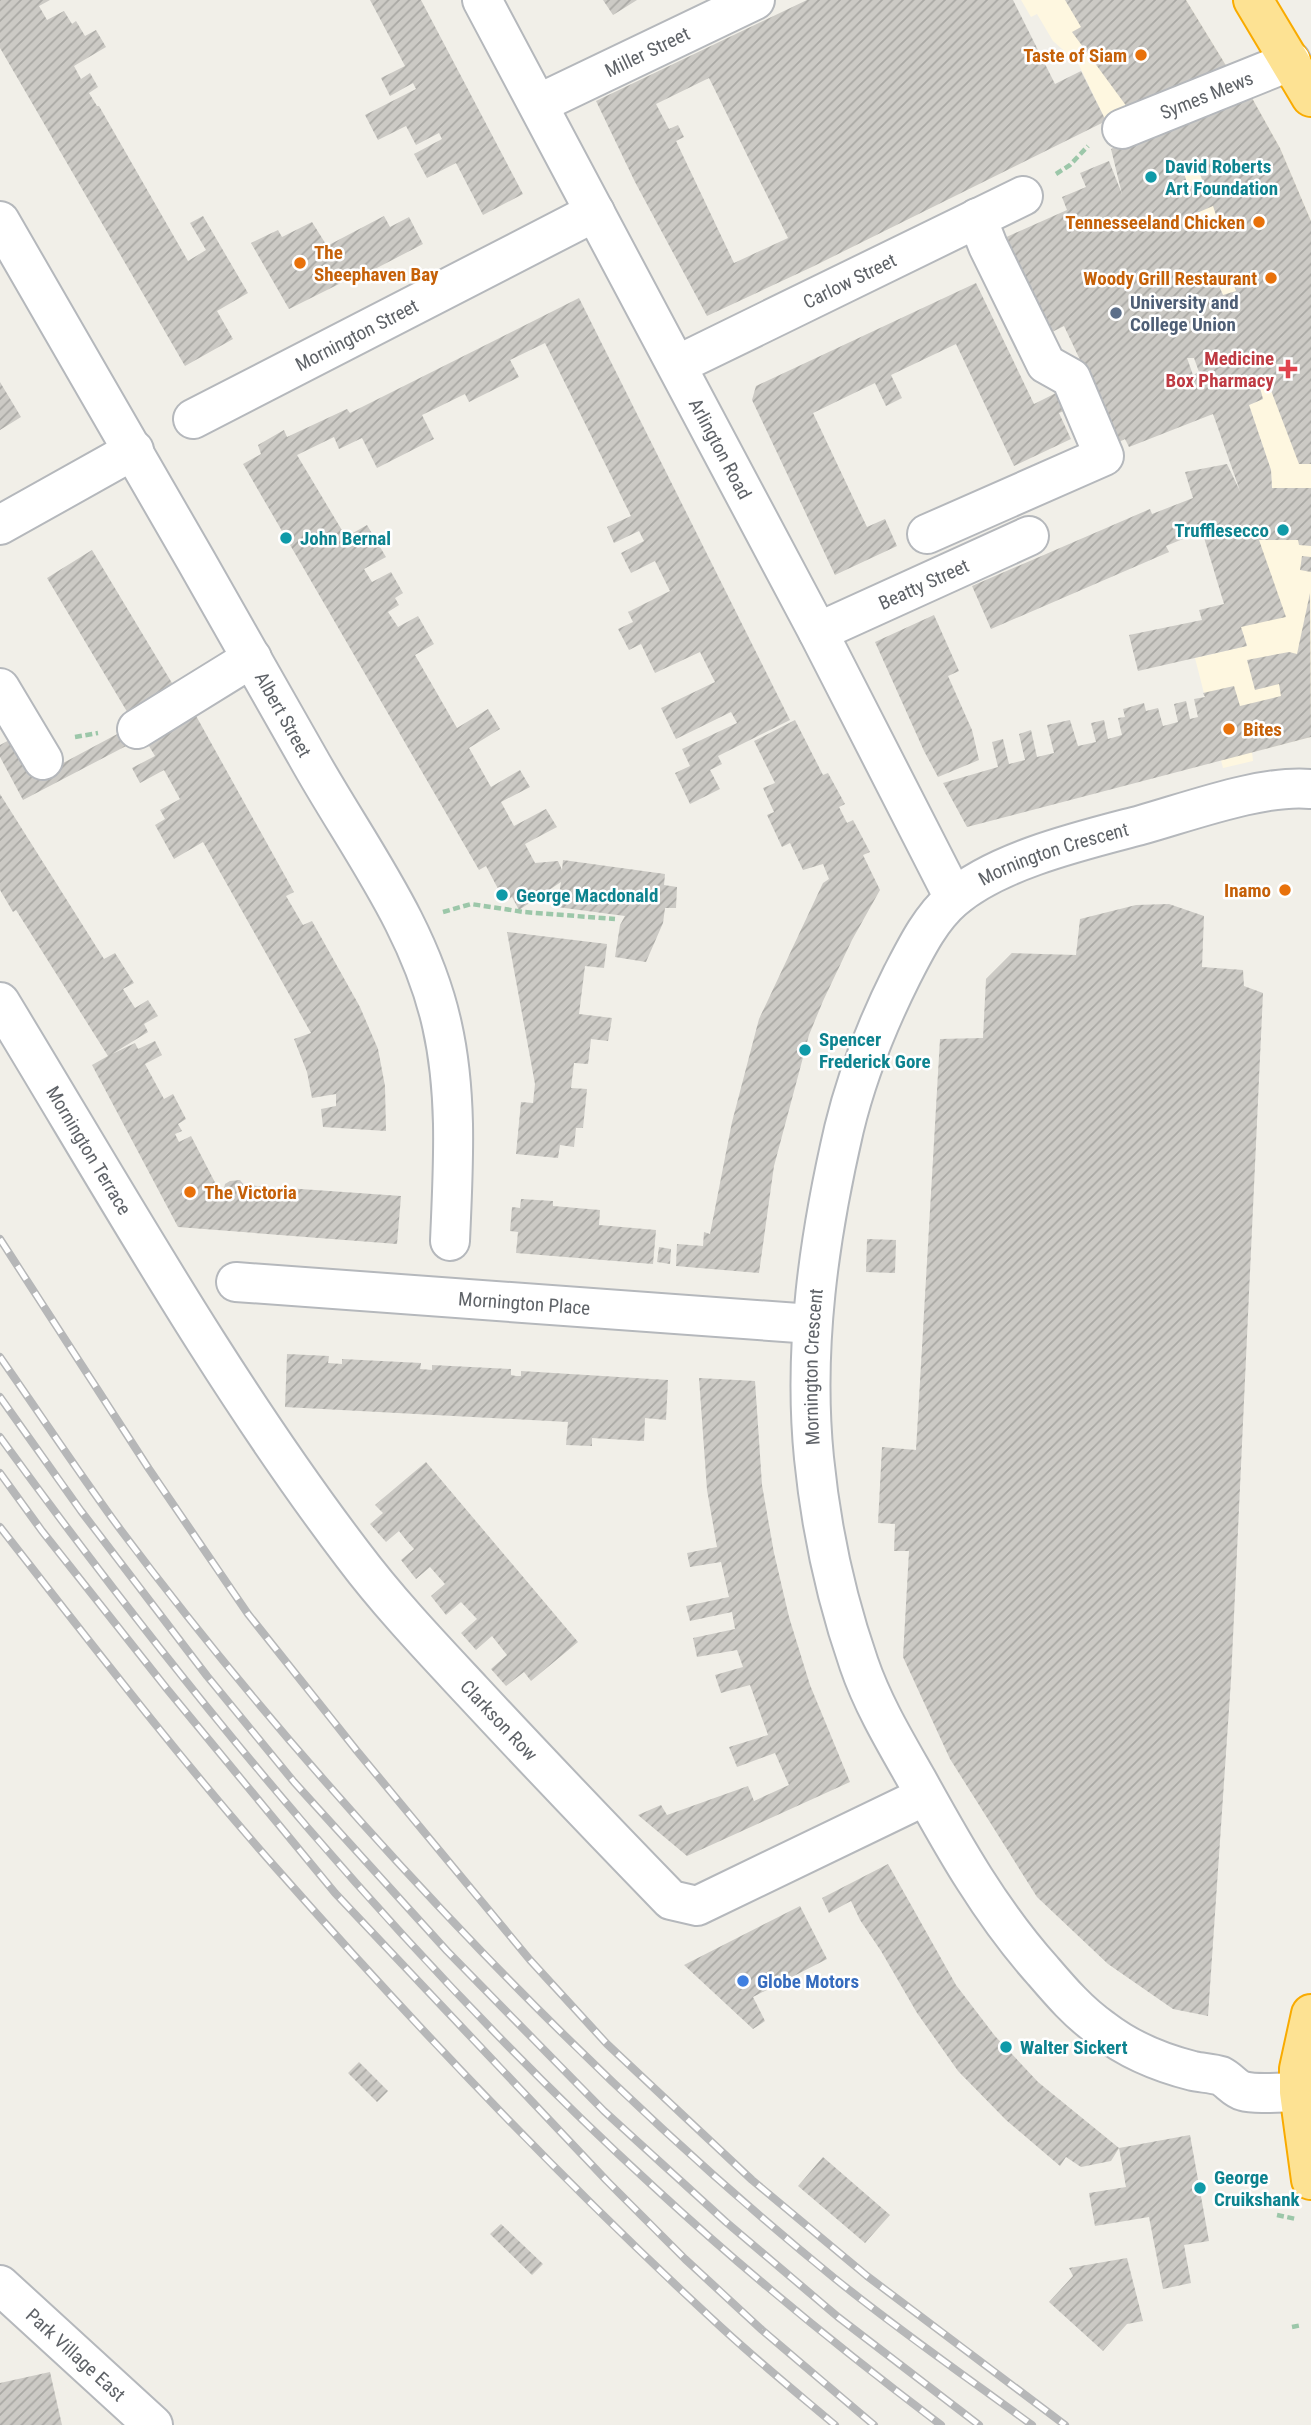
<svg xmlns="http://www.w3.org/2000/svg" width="1311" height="2425" font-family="'Roboto Condensed',sans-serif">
	<defs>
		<pattern id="building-hatch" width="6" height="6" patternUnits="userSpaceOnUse" patternTransform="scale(1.75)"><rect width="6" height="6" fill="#cccac5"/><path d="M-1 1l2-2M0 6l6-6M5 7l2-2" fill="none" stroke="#a9a8a4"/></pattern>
	</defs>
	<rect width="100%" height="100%" fill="#f1efe8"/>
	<path fill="#fef7e0" d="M1021,0h165l44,72 -124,49 -28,-58 -25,-22 -16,-27 -6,3z
		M1252,98l28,50 31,73v516l-59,15 1,9 -30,7 -28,-110 52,-12 -6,-19 18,-87 13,-47 -1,-23 -22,-65 14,-6 -3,-11 9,-4 -41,-77 -34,-80 -13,-36 7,-4 -6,-21 13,-5z"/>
	<path fill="url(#building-hatch)" fill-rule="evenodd" d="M0,0h50l-11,6 8,14 17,-9 8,13 4,-3 9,15 11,-6 10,17 -32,19 7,13 9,-6 8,14 -9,6 8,13h2l89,155 18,-11 -16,-27 13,-7 45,77 -31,18 16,28 -48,27 -185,-318z
		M370,0h51l102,194 -40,21 -27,-52 -29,15 -13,-24 28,-15 -3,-6 -23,12 -10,-19 -28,14 -13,-25 51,-26 -3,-6 -23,13 -9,-18 24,-12z
		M603,0h34l-24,15z
		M807,0h206l42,84 26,-13 25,50 -294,146 -105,49 -72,-134 -39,-81zM709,78l79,160 -54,25 -58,-122 8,-4 -6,-12 -9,4 -13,-25z
		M1065,0h121l44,72 -100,39 -58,-79 9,-5z
		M1252,98l28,50 31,73v243h-12l-30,-79 -9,3 3,11 -14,6 22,65 1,18h39v58l-12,-1 -1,-5h-39l27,77 -45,10 6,19 -109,25 -9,-36 73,-15 -3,-10 25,-6 -22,-73 -36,15 3,6 -178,77 -19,-43 178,-77 2,5 41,-16 -8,-26 42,-8 13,27 -27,-77 -84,33 -4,-8 -6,3 -55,-116 -16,8 -46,-95 65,-29 -5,-13 24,-10 -6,-14 29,-12 13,33 -11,-45zM1195,161l8,21 -15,5 -6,-21zM1213,206l4,12 -23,9 -4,-11zM1231,276l5,15 -13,4 -6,-14zM1187,358h7l5,14 -6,3z
		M384,216l6,11 19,-10 14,27 -75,39 -1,-3 -58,29 -38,-66 27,-13 4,7 30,-15 15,24z
		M976,283l58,121 28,-14 9,18 -12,5 12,26 -57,27 -58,-122 -65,31 11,23 -16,8 -11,-23 -62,30 54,114 18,-8 12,27 -62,29 -83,-175 4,-14z
		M579,298l211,422 -72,36 4,8 -12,6 10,19 -30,15 -15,-31 15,-7 -8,-17 55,-26 -6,-11 -55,27 -15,-31 54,-26 -15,-30 -45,21 -14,-29 -12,6 -11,-21 15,-7 -5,-10 42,-21 -15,-30 -24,12 -10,-20 23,-12 -5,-10 -25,12 -7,-16 24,-11 -86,-173 -35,17 9,17 -50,25 -4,-8 -43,21 12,24 -57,29 -15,-30 -23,11 -5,-12 -37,18 49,82 21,-12 19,32 -22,12 8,13 19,-10 12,21 -8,5 4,7 -11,7 10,15 20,-11 16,28 -19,11 42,73 31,-19 12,20 -31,19 22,39 29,-17 10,17 -29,15 13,24 32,-17 11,18 -32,17 10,19 23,-2 4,9 1,-10 102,14 -1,11 13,2 -1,21h-11l-2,15 -17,39 -31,-5 5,-32 5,-9 -68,-9 4,-25 -42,28 -7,-13 -7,5 -19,-36 -7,4 -236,-406 18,-10 -3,-9 26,-15 3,7 60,-28 3,4z
		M0,382l21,35 -21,13z
		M92,550l86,143 -46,27 -85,-142z
		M1302,556l9,1v15l-11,-2z
		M1310,593l1,144 -344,90 -24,-44 55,-16 -6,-25 11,-3 6,25 16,-4 -6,-26 12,-4 6,27 17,-4 -7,-28 23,-5 8,26 18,-4 -5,-19 13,-3 4,19 14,-4 -4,-17 7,-1 -2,-8 21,-6 2,8 12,-3 5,18 15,-4 -4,-18 12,-3 4,18 8,-2 -4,-18 11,-2 -2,-4 31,-7 6,20 41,-10 -2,-12 -24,6 -8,-30 42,-8 8,2z
		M934,615l25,56 -11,5 24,54 7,30 -41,17 -14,-26 -49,-109z
		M195,714l99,178 -8,4 17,29 9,-4 48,86 18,42 7,37 1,45 -63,-4 -2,-18 15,-3v-12l-24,4 -5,-26 -13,-33 17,-6 -108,-191 -29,17 -19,-34 10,-6 -5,-9 20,-11 -16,-29 -24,13 -8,-15 23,-12 -9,-15z
		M795,720l28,55 5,-2 17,31 -6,3 8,16 6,-3 17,32 -7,3 17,35 -28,50 -29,61 -14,34 -35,131 -15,107 -83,-7 1,-22 26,2 1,-14 6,2 22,-112 27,-103 64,-136 6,-4 -6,-15 -20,6 -13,-27 -8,4 -15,-32 7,-3 -11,-24 12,-5 -21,-42z
		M121,732l7,13 -105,55 -23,-43v-12l15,-8 22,40z
		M0,794l104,165 11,-6 19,30 -11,6 12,19 13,-8 10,16 -14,8 4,8 -36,22 23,-11 3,6 17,-8 7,14 -17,9 19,35 9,-5 13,25 -8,5 4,7 -7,3 4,8 12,-6 31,60 3,-12 5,-3 10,-1 4,5 157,11 -4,48 -219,-17 -86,-162 16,-9 -92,-146 -3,2 -13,-22z
		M1169,904l35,12 -2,51 41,3 1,16 19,7 -32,687 -23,336 -35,-7 -65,-45 -71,-67 -87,-138 -47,-102 6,-106h-15l1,-27 -17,-1 4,-76 34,3 24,-411 43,-1 3,-59 26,-26 64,2 4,-36 56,-14z
		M507,932l100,12 -3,24 -19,-2 -6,48 33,4 -4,23 -17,-2 -3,25 -14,-1 -3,25 16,1 -4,39h-7l-2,19 -14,-2 -2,13 -42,-4 5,-52 12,1 2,-19z
		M521,1199l32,2v5l47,4 -1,15 57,5 -3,34 -137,-11 2,-21 -8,-1 2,-24 8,1z
		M867,1239l29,1 -1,33 -29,-1z
		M659,1247l12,2 -1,15 -13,-2z
		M287,1354l42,2 -1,7 14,1v-5l79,4 -1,6 12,1v-5l79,4v6l5,1h5v-5l147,9 -2,40 -21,-2 -1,23 -52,-3v8l-26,-1 2,-23 -283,-15z
		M699,1378l56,3 7,104 12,68 15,64 21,68 40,97 -163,74 -49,-41 23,-10 6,10 81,-29 6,15 35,-16 -14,-32 -38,14 -8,-20 39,-12 -18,-50 -29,8 -6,-18 28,-8 -6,-17 -40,7 -4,-19 42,-9 -3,-17 -42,9 -4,-15 43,-9 -8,-35 -31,5 -3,-14 30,-6 -10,-57z
		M426,1462l152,180 -47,39 -7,-9 -18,14 -15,-17 16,-14 -15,-19 -16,14 -15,-17 16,-14 -16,-17 -15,13 -15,-19 14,-12 -15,-17 -14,12 -15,-19 13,-11 -8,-9 -7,-9 -13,11 -16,-18 13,-11 -8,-8z
		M888,1864l68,121 39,51 43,46 81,66 71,-13 19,106 -25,4 7,38 -28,6 -14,-72 -54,9 -6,-33 37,-6 -7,-39 -8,13 -30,6 -15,-10 -6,9 -54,-46 -48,-49 -41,-58 -36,-62 -21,-31 -9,-19 -22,12 -7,-15z
		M800,1906l27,53 -74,38 12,24 -12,8 -69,-64z
		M359,2062l29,29 -11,11 -29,-29z
		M823,2157l67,58 -25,28 -67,-57z
		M501,2224l42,40 -11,11 -42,-41z
		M1127,2258l16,63 -16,3 -24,27 -54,-49 24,-26 -4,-8z
		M50,2372l12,53h-62v-42z"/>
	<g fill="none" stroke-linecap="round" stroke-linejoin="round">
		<defs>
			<g id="minor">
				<path id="s1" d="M482,0l336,632 136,266"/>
				<path id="s2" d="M538,104l217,-104"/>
				<path id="s3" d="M1122,129l169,-68"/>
				<path id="s4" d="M0,221c103,177 206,356 307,535 49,88 113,169 135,269 16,71 11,144 8,216"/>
				<path id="s5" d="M677,365l346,-169"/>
				<path id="s6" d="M193,419l402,-207"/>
				<path d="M0,525l134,-75"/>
				<path d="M927,534l177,-78 -33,-78 -25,-14 -58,-118 -11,-28"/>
				<path id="s7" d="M818,632l211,-96"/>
				<path d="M0,688l43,72"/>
				<path d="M137,729l115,-71"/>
				<path id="s8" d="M0,1002c112,184 222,381 353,553 36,48 78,92 119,136 66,71 132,140 199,209l26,6 228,-110"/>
				<path id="s9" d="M236,1282l576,42"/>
				<path id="s10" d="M1299,2092c-15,0 -42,3 -56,-1 -8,-2 -14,-11 -22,-15 -9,-3 -19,-3 -28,-5 -32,-8 -64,-21 -91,-42 -23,-16 -41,-37 -59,-58 -52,-58 -89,-124 -126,-191 -21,-37 -44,-75 -58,-116 -23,-66 -38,-136 -45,-206 -11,-110 5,-221 30,-329 13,-54 33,-104 58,-154 14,-27 28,-56 51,-76 45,-39 131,-59 188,-74 47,-13 122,-41 170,-36"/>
				<path id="s11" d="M0,2285l153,140"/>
			</g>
			<path id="highway" d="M1253,0l58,97
				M1311,2014l-12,55v23l12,88"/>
		</defs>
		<use href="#minor" stroke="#b5b8bc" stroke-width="42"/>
		<use href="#highway" stroke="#f9ab00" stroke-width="42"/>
		<path stroke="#9cc7a9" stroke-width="4.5" stroke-dasharray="7 3.5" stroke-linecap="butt" d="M1056,174l14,-9 18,-19
			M75,737l23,-4
			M443,912l28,-8 53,8 91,7
			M1277,2215l19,4
			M1292,2327l10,-2"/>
		<use href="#minor" stroke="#fff" stroke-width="38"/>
		<use href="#highway" stroke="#fde293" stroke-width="38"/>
		<defs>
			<path id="rail" d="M0,1239l149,230 99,145 109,137 173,209 77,84 145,136 115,96 198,149
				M0,1357c40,57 79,116 120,172 111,148 233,289 361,422 111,115 228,225 352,326 64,52 132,99 199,148
				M0,1397l81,114 126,165 87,106 153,169 157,160 122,111 112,95 141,108
				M0,1437c195,268 410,527 655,751 91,84 188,163 286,237
				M0,1473l42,58 125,158 168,204 272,288 78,78 77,71 112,95
				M0,1527c90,115 179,231 276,341 141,160 289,316 446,460 37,34 75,65 113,97"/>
		</defs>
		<use href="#rail" stroke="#b6b7b8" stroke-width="8"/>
		<use href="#rail" stroke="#fff" stroke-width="5" stroke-dasharray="16" stroke-linecap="butt"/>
	</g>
	<g fill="#e8710a" stroke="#fff" stroke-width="2.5">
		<circle cx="1141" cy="55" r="7"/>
		<circle cx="1259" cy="222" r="7"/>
		<circle cx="300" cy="263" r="7"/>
		<circle cx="1271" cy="278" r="7"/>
		<circle cx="1229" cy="729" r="7"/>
		<circle cx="1285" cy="890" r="7"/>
		<circle cx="190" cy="1192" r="7"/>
	</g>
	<g fill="#0f9aa8" stroke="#fff" stroke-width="2.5">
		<circle cx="1151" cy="177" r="7"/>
		<circle cx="1283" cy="530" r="7"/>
		<circle cx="286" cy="538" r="7"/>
		<circle cx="502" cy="895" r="7"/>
		<circle cx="805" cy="1050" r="7"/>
		<circle cx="1006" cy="2047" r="7"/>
		<circle cx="1200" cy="2188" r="7"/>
	</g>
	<circle fill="#5c6f8a" stroke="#fff" stroke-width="2.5" cx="1116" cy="313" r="7"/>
	<path fill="#e0444e" stroke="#fff" stroke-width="2.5" d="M1284.5 358.5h7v7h7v7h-7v7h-7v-7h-7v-7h7z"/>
	<circle fill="#3f7fe0" stroke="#fff" stroke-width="2.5" cx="743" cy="1981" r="7"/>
	<g text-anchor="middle" stroke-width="5" stroke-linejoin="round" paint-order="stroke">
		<g font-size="19" fill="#5f6368" stroke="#fff">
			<text dy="7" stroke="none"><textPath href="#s2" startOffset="121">Miller Street</textPath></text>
			<text dy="7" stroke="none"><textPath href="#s3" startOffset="91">Symes Mews</textPath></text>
			<text dy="7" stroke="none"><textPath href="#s5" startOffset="192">Carlow Street</textPath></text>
			<text dy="7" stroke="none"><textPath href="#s6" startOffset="184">Mornington Street</textPath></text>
			<text dy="7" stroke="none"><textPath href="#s1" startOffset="508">Arlington Road</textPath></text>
			<text dy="7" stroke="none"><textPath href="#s7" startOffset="116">Beatty Street</textPath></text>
			<text dy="7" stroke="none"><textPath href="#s4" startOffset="569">Albert Street</textPath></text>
			<text dy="7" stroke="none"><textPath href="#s10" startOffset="1566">Mornington Crescent</textPath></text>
			<text dy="7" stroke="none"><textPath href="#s8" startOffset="173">Mornington Terrace</textPath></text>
			<text dy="7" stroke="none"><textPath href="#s9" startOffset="289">Mornington Place</textPath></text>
			<text dy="7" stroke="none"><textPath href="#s10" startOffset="957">Mornington Crescent</textPath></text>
			<text dy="7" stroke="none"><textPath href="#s8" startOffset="877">Clarkson Row</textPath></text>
			<text dy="7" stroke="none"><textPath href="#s11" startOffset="103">Park Village East</textPath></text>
		</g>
		<g font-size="19" font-weight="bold" fill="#c56008" stroke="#fff" text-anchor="end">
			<text x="1127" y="62">Taste of Siam</text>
			<text x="1245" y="229">Tennesseeland Chicken</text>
			<text x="314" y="259" text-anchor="start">The<tspan x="314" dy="22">Sheephaven Bay</tspan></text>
			<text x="1257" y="285">Woody Grill Restaurant</text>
			<text x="1243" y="736" text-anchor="start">Bites</text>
			<text x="1271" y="897">Inamo</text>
			<text x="204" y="1199" text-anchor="start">The Victoria</text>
		</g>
		<g font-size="19" font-weight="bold" fill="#0d838f" stroke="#fff" text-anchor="start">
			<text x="1165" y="173">David Roberts<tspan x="1165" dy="22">Art Foundation</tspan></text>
			<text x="1269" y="537" text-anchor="end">Trufflesecco</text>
			<text x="300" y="545">John Bernal</text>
			<text x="516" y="902">George Macdonald</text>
			<text x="819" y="1046">Spencer<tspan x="819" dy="22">Frederick Gore</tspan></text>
			<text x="1020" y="2054">Walter Sickert</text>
			<text x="1214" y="2184">George<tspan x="1214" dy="22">Cruikshank</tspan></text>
		</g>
		<g font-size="19" font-weight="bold" fill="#4e5e75" stroke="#fff" text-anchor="start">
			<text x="1130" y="309">University and<tspan x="1130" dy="22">College Union</tspan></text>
		</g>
		<g font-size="19" font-weight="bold" fill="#be3a42" stroke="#fff" text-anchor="end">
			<text x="1274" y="365">Medicine<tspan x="1274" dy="22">Box Pharmacy</tspan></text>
		</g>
		<g font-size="19" font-weight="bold" fill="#366cbe" stroke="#fff" text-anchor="start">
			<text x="757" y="1988">Globe Motors</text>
		</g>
	</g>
</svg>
